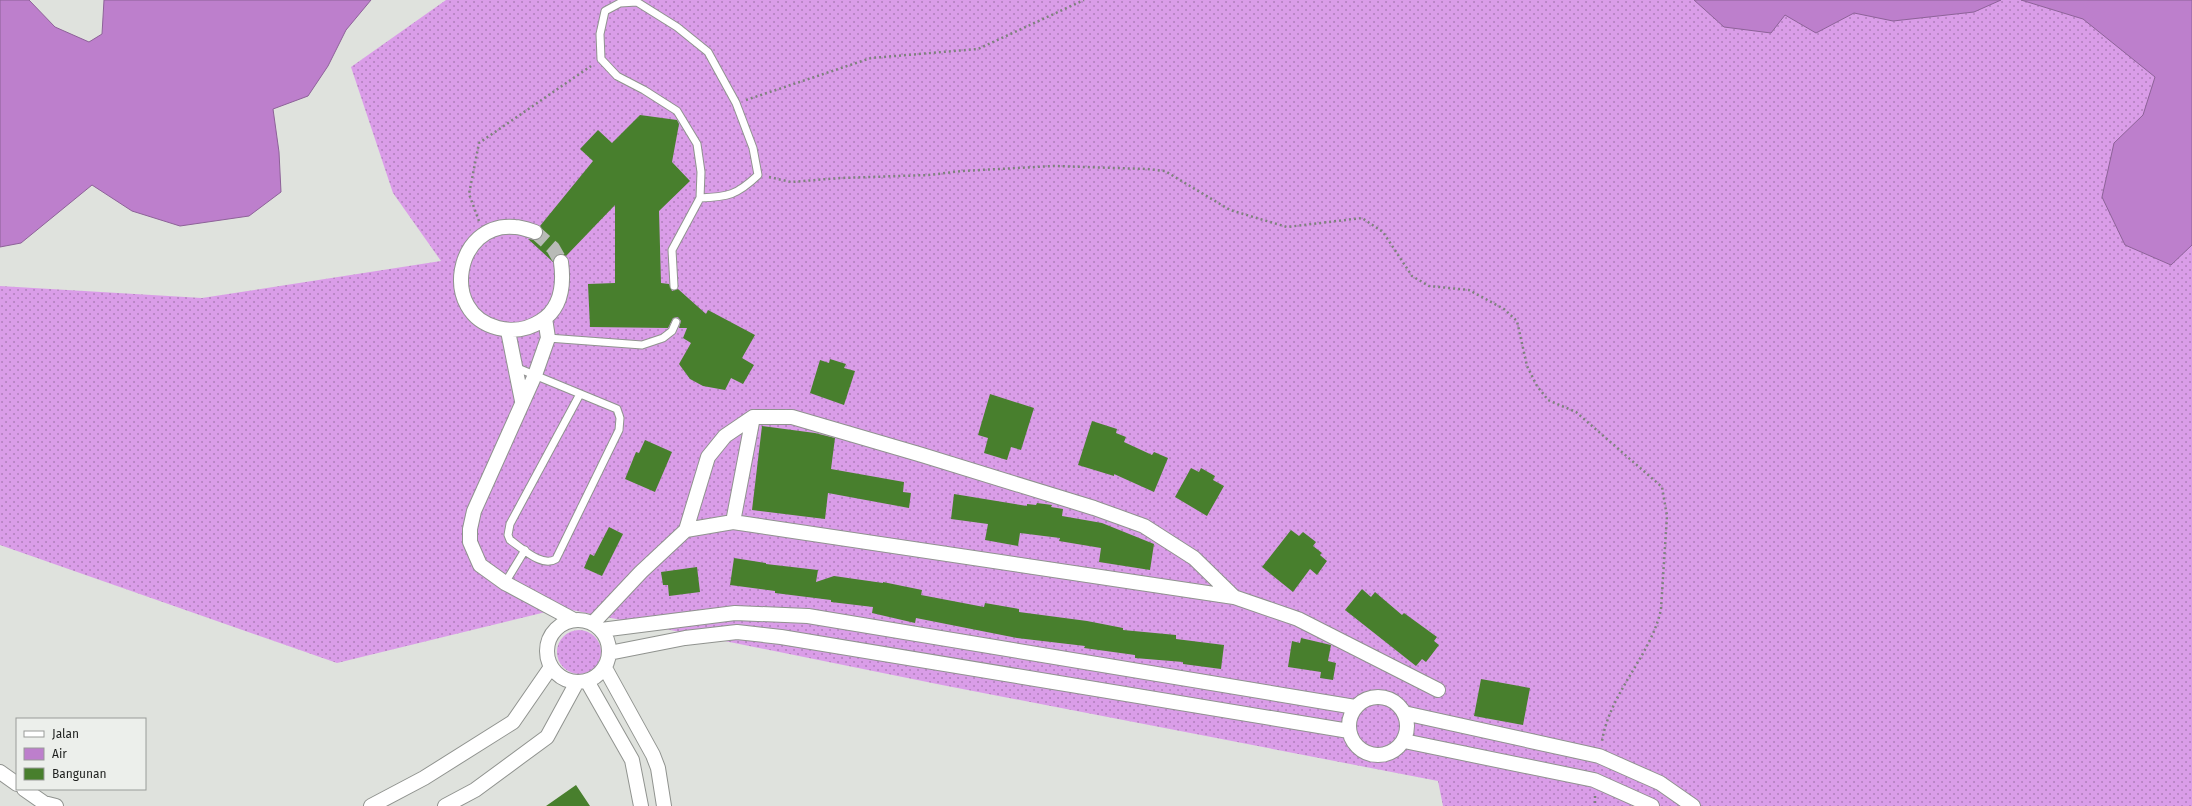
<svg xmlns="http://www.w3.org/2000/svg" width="2192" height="806" font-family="'Fira Sans',sans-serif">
	<defs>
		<pattern id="grass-dots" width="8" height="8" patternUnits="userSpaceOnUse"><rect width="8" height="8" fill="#da9de8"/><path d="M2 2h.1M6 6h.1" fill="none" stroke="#b07fbb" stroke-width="1.8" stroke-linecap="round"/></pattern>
	</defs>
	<rect width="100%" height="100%" fill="#dfe2dd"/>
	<path fill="url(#grass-dots)" d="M446,0h1746v806h-749l-5,-25 -496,-96 -380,-77 -225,55 -337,-118v-259l202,12 239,-37 -48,-68 -42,-126z
		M557 652a22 22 0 1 1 44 0a22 22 0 1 1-44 0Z"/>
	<path fill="#bd7fcc" stroke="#8d6298" d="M0,0h29l26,27 34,15 13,-8 2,-34h267l-25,30 -18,36 -20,30 -35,13 6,43 2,40 -32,24 -69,10 -48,-15 -40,-26 -71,58 -21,4z
		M1694,0h307l-27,12 -81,9 -39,-8 -38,20 -31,-18 -14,18 -47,-6z
		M2021,0h171v245l-21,20 -46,-20 -23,-48 12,-54 29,-28 12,-38 -72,-58z"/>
	<path fill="#487f2d" d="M640,115l37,5 2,4 -7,38 18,19 -31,30 2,72 8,1 3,7 6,-2 28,25 2,-4 47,25 -13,23 12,7 -11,19 -12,-6 -6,12 -22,-4 -13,-7 -11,-15 12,-21 -8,-5 4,-10h-8l2,-7 -3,-4 -5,1 -5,10 -78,-1 -2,-43 27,-1v-78l-49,51 -5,-2 -5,1 -3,7 -25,-23 8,1 5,-2 2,-7 -3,-5 53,-65 -13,-12 18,-19 14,13z
		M830,359l16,5 -2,4 11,3 -11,34 -34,-12 10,-33 9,3z
		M990,394l44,14 -13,42 -10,-3 -4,13 -23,-7 4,-15 -10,-3z
		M1092,421l25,8 -1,4 10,4 -2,5 28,13 2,-3 14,6 -14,34 -40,-18v2l-36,-11z
		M762,426l53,7 20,5 -4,31 73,13 -1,10 8,1 -2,15 -81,-15 -3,26 -73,-9z
		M645,440l27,12 -17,40 -30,-13 11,-27 3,1z
		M1191,468l8,4 2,-4 14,8 -2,4 11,6 -17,30 -32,-19z
		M954,494l73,12v-2l9,1 1,-2 15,2 -1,2 12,2 -1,7 40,7 52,21 -4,26 -51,-8 2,-14 -42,-7 1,-3 -40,-5 -2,13 -33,-6 3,-16 -37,-5z
		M609,527l14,7 -21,42 -18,-8 6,-14 4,2z
		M1291,530l8,6 4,-4 13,10 -3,4 9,7 -2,2 7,6 -10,14 -7,-6 -17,23 -31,-25z
		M734,558l32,5v1l52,6 -2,12 18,-6 49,7v-1l39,8 -1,5 63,12 1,-4 34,6v3l68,9 36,7v2l53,5v4l48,6 -3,24 -38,-5v-2l-48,-4v-3l-51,-7 1,-2 -68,-8 -101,-20 -1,5 -43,-10 1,-6 -42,-5v-2l-56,-7v-2l-45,-6z
		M697,567l3,25 -31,4 -1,-11h-5l-2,-13z
		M1362,589l9,8 4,-5 27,23 2,-2 33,24 -3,4 5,4 -13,17 -4,-3 -6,7 -71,-56z
		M1301,638l30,7 -3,16 8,2 -3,17 -13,-2 1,-6 -33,-5 4,-26 8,2z
		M1481,679l49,9 -7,37 -49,-9z
		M576,785l14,21h-44z"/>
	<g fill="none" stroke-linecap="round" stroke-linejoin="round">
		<path stroke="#b8bbb7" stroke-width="14" stroke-dasharray="14 7" stroke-linecap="butt" d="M535,232l18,16 8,14"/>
		<defs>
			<path id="lane" d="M674,286l-2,-36 28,-52 1,-26 -4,-28 -20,-33 -33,-21 -27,-14 -16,-17 -1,-25 5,-23 15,-8 17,-1 40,25 31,25 28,51 17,45 5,27c-21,20 -30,22 -58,23
				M548,338l94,7 21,-7 9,-7 4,-9
				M515,367l102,42 3,9 -1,12 -63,129c-14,9 -34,-11 -46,-19l-2,-5 2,-11 70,-130
				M505,583l20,-33"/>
			<path id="street" d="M535,232c-6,-2 -14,-5 -20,-5 -60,-6 -76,87 -17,101 16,4 29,2 43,-7 21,-13 23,-37 20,-59
				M545,318l3,20 -13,37 -61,136 -4,18v13l10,23 25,18 69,37
				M508,331l14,70
				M733,522l20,-105
				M686,530l22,-73 17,-21 28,-19h39l130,38 172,53 50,18 50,32 40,39
				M547 651a31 31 0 1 1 62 0a31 31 0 1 1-62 0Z
				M593,623l48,-51 45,-42 47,-8 501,75 64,22 140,71
				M601,630l134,-17 73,3 547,91
				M609,653l76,-15 52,-6 44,5 568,94
				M605,668l48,87 5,13 6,38
				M587,681l45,79 9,46
				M1349 726a29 29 0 1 1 58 0a29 29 0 1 1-58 0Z
				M1404,713l195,43 61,27 33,23
				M1404,741l190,39 58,26
				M0,772l17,12
				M24,789l20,14 12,3
				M371,806l53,-28 89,-56 38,-55
				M445,806l30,-16 72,-53 30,-55"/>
		</defs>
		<use href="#lane" stroke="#90938f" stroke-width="9"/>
		<use href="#street" stroke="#90938f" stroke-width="16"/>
		<path stroke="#7e817d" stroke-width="2.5" stroke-dasharray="2 3" stroke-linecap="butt" d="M746,100l125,-42 107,-9 106,-49
			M769,177l22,5 49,-4 89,-3 33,-4 92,-5 93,3 18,2 65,39 57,17 75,-9 21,14 29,44 17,10 40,4 35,19 13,12 10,45 10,20 11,14 28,12 86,75 5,29 -6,93c-9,45 -51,83 -59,132
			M479,221l-10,-27 10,-51 112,-77
			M1595,796v10"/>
		<use href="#lane" stroke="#fff" stroke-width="7"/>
		<use href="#street" stroke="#fff" stroke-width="14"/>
	</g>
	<rect x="16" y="718" width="130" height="72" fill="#ecefeb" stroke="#999c99"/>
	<rect x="24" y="731" width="20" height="6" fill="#ffffff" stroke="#999c99"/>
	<text x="52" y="738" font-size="12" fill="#1d1f1d">Jalan</text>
	<rect x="24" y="748" width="20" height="12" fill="#bd7fcc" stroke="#999c99"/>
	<text x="52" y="758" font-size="12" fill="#1d1f1d">Air</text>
	<rect x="24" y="768" width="20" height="12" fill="#487f2d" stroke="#999c99"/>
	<text x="52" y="778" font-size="12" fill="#1d1f1d">Bangunan</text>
</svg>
